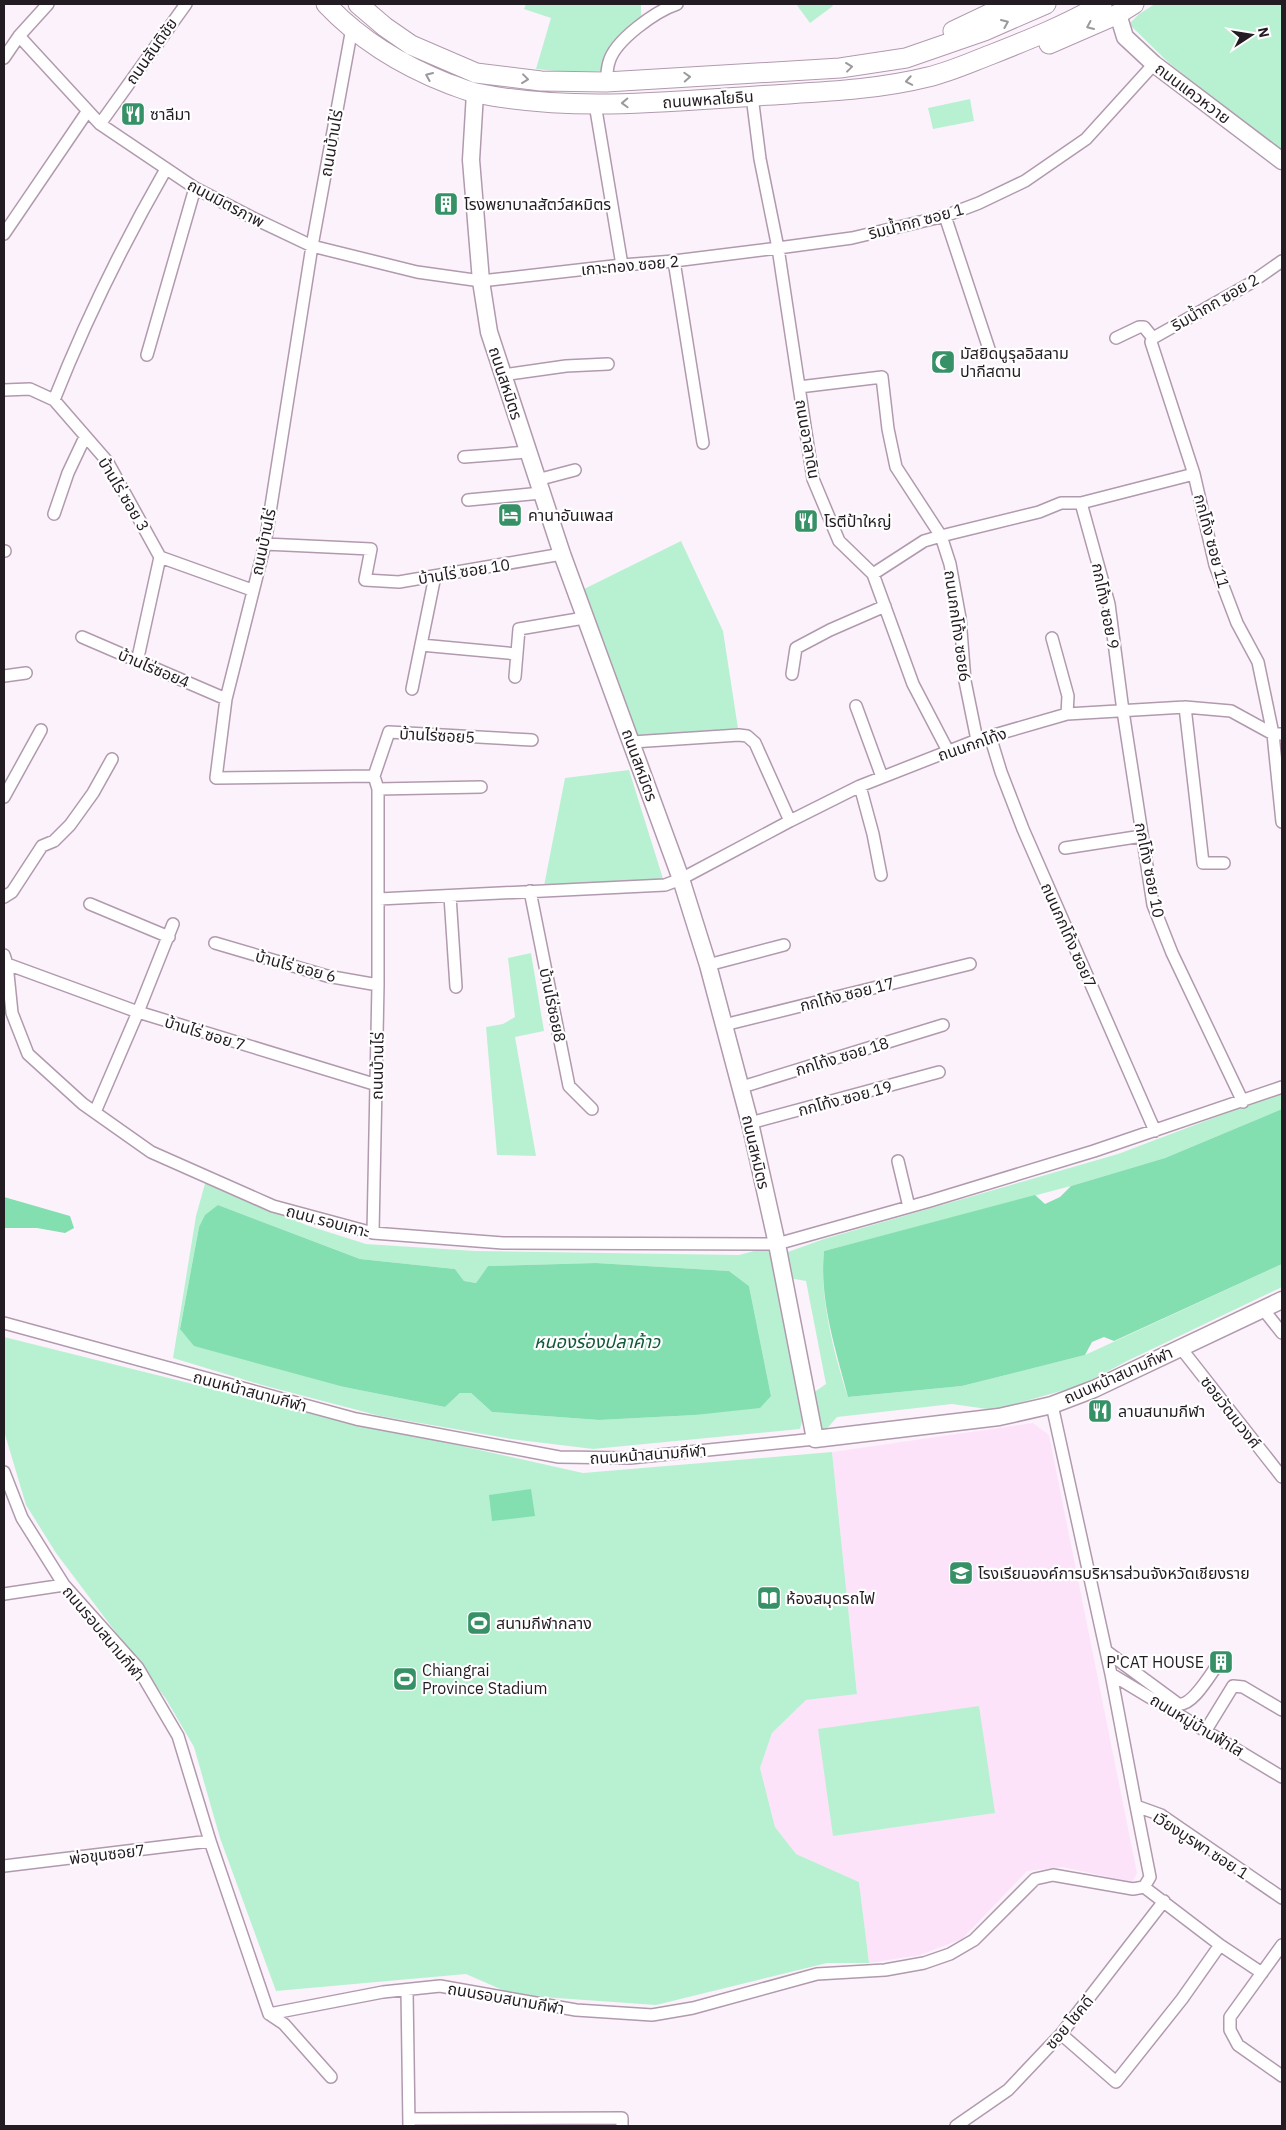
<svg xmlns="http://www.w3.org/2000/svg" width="1286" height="2130" font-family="'IBM Plex Sans','Noto Sans Thai',sans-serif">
	<rect width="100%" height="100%" fill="#fcf2fb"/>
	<path fill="#fce3f9" d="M1033,1423l16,12 88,438 -5,9 -70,-15 -35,4 -65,68 -42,16 -51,8 -10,-81 -63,-28 -21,-27 -15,-59 12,-35 34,-33 51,-7 -25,-241z"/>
	<path fill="#b8f1d1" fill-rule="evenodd" d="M526,4h115v13l-31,29 -9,25 -35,1 -30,-3 15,-51 -27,-9z
		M796,4h35l2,2 -23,17z
		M1155,4h127v148l-112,-88 -41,-40 10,-10z
		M970,99l4,22 -41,8 -5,-21z
		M681,541l42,90 16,104 -107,7 -56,-149z
		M629,770l36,115 -122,6 22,-113z
		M531,953l13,78 -29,6 21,119 -39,-1 -11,-128 17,-3 12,-7 -7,-59z
		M1282,1092v17l-117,49 -94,28 -247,65c-5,45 10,103 24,146l114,-11 123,-31 197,-91v23l-155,74 -45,24 -88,25 -42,-6 -115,13 -13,15 -4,-4 -10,-33 16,-11 -20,-103 -17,-3 -4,-25 39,-14 294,-85z
		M206,1180l100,45 60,19 109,7 264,4 26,-7 6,2 4,17 27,154 -2,8 -207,20 -82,-10 -131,-23 -118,-31 -89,-27 23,-142zM218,1205l142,54 95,10 9,12 12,2 12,-17 108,-3 133,8 20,15 22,110 -76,19 -96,5 -107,-8 -21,-19h-11l-15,14 -101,-20 -164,-59 19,-101z
		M4,1337l277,69 302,67 249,-21 25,242 -51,6 -34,33 -12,35 15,59 21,27 63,28 10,81h-42l-171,42 -142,-10 -48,-21 -190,17 -56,-153 -26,-91 -28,-48 -110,-146 -30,-48 -22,-74z
		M979,1706l16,107 -162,23 -15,-107z"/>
	<path fill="#83dfaf" d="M1282,1109v155l-168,77 -10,-4 -12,5 -7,13 -123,31 -114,11c-12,-47 -29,-97 -24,-146l211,-56 10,9 15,-7 11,-11 94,-28z
		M4,1197l66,19 4,12 -9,5 -28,-5h-33z
		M218,1205l142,54 95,10 9,12 12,2 12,-17 108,-3 133,8 20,15 22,110 -11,12 -65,7 -96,5 -107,-8 -21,-19h-11l-15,14 -101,-20 -150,-41 -14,-17 19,-102 6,-12z
		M531,1489l4,27 -43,5 -3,-26z"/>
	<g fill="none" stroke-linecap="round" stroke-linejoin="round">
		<defs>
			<path id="street" d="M352,28l-40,218 -47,298 -39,155 -10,79 158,-2 4,13v196l-5,248
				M19,36l81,88 95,64 56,29 61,29 105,26 64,9 141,-16 52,-4 104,-13 74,-10 93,-22 34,-13 46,-22 61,-42 68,-75
				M4,58l15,-22 29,-32
				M606,82c1,-7 1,-14 3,-20 6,-22 47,-51 68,-58
				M752,96l8,63 18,89 35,231 26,62 34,33 40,110 35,67
				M595,104l27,161
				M100,124l86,-120
				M945,216l44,133
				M4,234l83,-122
				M674,261l29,182
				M1282,261l-33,23 -96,54 -2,4 43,132 21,91 22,58 21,39 15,72 9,88
				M1116,338l23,-11h5l9,11
				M147,355l48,-167
				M503,375l63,-9 42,-2
				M799,387l83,-10 6,52 8,38 45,69 9,28 10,54 5,63 12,59
				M4,390l26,-1 24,11 53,61 53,96 92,33
				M54,400c32,-81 69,-156 112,-231
				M464,457l64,-5
				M537,480l38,-10
				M468,500l73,-7
				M1081,503l28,101 14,107 30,194 19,48 71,149
				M54,514l14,-41 17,-36
				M265,544l106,5 -6,31 34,2 163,-28
				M4,551h1
				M873,574l51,-33 17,-5 98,-24 22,-9h20l113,-29
				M82,637l144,62
				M1052,638l16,58 -1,18
				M421,645l96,9
				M137,662l23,-105
				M792,674l4,-26 34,-18 55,-24
				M4,676l22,-3
				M515,677l4,-48 65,-11
				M412,689l23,-113
				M856,706l26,71
				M1185,707l18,156h21
				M990,736l11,36 22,57 132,302
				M632,742l107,-7 8,1 8,7 35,78
				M374,776l15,-44 143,8
				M860,786l13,48 8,41
				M378,789l103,-2
				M4,797l37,-67
				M1065,848l77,-12
				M530,891l39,195 23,23
				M450,896l6,91
				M4,897l8,-5 30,-46 12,-5 16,-16 23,-32 19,-34
				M379,899l286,-14 16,-6 109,-58 70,-35 117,-46 90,-26 118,-7 46,4 42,23h9
				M90,904l79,33
				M215,943l112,33 51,9
				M4,955l3,9 5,49 16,41 55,50 68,48 122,54 100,27 130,10 274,1 153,-43 164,-50 188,-64
				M7,964l131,48 35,-88
				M708,965l76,-20
				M724,1025l246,-61
				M742,1087l201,-62
				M95,1112l43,-100 239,73
				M750,1123l189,-51
				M898,1161l11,46
				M1263,1309l19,24
				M4,1323l352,96 203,38 71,1 185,-19
				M1180,1347l102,130
				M1052,1405l59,269 25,132 25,9 121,83
				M4,1472l18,46 42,67 74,83 40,68 32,105 59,173 114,-22 57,-6 136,24 76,5 41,-7 124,-34 68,-4 39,-7 26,-9 24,-14 61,-61 18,-4 80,14 11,-2 6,-10 -14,-71
				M4,1594l60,-9
				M1106,1651l72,53c15,3 34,-33 43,-44
				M1111,1674l171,103
				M1206,1730l27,-44 10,1 39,23
				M4,1866l206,-25
				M1144,1887l76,58 42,28
				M1282,1945l-52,72v13l8,15 44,31
				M407,1990l2,136
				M269,2014l15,10 47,53
				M1061,2034l55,48 66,-83 38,-54
				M409,2119l213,-1v8
				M956,2126l52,-36 53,-56 103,-133"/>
			<path id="secondary" d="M1118,14l7,23 29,27 128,97
				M475,93l-4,67 10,121 8,51 73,222 119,325 27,86 42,158 27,121 38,195 184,-22 53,-12 42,-16 188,-89"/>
			<path id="primary" d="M326,4c34,36 77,62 123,80 9,3 18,7 27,9 92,19 187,9 280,3 57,-4 116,-5 172,-19 21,-5 41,-14 62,-22 38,-15 76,-30 112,-51
				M358,4l27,23 26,18 65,28 65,8 65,1 234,-14 66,-10 78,-27 62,-27
				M953,31l57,-27
				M1049,44l69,-30 16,-10"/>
		</defs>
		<use href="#street" stroke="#b19aae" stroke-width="14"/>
		<use href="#secondary" stroke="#b19aae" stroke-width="19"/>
		<use href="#primary" stroke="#b19aae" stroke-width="21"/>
		<use href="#street" stroke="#fff" stroke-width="11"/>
		<use href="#secondary" stroke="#fff" stroke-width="16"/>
		<use href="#primary" stroke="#fff" stroke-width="19"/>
	</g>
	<defs><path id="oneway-chevron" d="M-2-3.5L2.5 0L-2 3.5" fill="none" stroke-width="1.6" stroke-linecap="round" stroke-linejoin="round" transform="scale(1.25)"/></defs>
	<g stroke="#9c999c">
		<use href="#oneway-chevron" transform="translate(1005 23) rotate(-23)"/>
		<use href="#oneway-chevron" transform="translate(1090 26) rotate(156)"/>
		<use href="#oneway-chevron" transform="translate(849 67) rotate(-7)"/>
		<use href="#oneway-chevron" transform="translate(429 76) rotate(-157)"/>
		<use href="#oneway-chevron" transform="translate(687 77) rotate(-3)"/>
		<use href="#oneway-chevron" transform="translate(525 79) rotate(7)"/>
		<use href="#oneway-chevron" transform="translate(909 81) rotate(170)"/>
		<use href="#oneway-chevron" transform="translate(625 103) rotate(178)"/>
	</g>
	<defs>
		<symbol id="restaurant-square" viewBox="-11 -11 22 22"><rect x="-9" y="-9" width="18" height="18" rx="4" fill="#369167" stroke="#fff"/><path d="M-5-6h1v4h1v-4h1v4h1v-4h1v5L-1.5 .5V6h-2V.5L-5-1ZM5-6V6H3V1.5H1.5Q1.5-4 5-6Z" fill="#fff"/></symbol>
		<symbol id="building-square" viewBox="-11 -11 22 22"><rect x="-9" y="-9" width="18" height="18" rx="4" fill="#369167" stroke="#fff"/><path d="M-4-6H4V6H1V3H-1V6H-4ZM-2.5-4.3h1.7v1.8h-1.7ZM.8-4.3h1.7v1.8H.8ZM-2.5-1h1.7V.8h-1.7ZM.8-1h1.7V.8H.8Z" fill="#fff"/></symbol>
		<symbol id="mosque-square" viewBox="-11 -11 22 22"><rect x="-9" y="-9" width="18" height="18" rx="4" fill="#369167" stroke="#fff"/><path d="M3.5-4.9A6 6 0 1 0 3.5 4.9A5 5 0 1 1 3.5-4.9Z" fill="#fff"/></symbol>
		<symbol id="hotel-square" viewBox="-11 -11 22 22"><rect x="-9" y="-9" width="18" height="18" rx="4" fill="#369167" stroke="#fff"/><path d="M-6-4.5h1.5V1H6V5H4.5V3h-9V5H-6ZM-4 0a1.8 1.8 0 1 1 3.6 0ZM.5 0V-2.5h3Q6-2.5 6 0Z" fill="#fff"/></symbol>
		<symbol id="school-square" viewBox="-11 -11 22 22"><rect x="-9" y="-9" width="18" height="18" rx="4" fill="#369167" stroke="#fff"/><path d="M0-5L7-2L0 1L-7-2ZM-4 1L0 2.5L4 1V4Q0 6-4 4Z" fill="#fff"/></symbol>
		<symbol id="library-square" viewBox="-11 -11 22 22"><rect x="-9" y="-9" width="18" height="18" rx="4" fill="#369167" stroke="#fff"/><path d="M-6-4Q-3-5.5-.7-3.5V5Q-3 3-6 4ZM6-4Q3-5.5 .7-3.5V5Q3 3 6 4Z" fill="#fff"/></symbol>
		<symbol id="stadium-square" viewBox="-11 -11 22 22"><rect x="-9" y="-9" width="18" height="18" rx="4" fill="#369167" stroke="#fff"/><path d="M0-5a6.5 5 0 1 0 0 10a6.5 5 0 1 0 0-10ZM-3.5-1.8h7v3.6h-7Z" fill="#fff"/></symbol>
	</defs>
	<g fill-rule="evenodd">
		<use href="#restaurant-square" x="119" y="100" width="28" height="28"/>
		<use href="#building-square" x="432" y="190" width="28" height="28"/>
		<use href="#mosque-square" x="929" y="348" width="28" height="28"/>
		<use href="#hotel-square" x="496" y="501" width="28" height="28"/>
		<use href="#restaurant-square" x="792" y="507" width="28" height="28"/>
		<use href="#restaurant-square" x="1086" y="1397" width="28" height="28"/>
		<use href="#school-square" x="947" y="1559" width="28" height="28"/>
		<use href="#library-square" x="755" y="1584" width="28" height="28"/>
		<use href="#stadium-square" x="465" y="1609" width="28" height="28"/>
		<use href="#building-square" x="1207" y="1648" width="28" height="28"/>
		<use href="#stadium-square" x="391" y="1665" width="28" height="28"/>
	</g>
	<g text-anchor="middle" stroke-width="4.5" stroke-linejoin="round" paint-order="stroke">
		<g font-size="16" fill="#241c23" stroke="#fff">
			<text transform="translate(151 51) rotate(-55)" y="6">ถนนสันติชัย</text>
			<text transform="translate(1193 93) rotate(37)" y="6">ถนนแควหวาย</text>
			<text transform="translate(708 99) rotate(-4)" y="6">ถนนพหลโยธิน</text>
			<text transform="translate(331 143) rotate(-80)" y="6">ถนนบ้านไร่</text>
			<text transform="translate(226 203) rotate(28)" y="6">ถนนมิตรภาพ</text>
			<text transform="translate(916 221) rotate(-15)" y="6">ริมน้ำกก ซอย 1</text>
			<text transform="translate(630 265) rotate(-5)" y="6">เกาะทอง ซอย 2</text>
			<text transform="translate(1215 302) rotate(-30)" y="6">ริมน้ำกก ซอย 2</text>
			<text transform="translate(506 383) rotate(72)" y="6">ถนนสหมิตร</text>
			<text transform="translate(808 439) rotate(80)" y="6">ถนนอาลาดิน</text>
			<text transform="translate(124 494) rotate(59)" y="6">บ้านไร่ ซอย 3</text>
			<text transform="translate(1212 541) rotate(75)" y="6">กกโท้ง ซอย 11</text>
			<text transform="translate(263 542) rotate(-78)" y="6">ถนนบ้านไร่</text>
			<text transform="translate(464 571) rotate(-9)" y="6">บ้านไร่ ซอย 10</text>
			<text transform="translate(1106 606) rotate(79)" y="6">กกโท้ง ซอย 9</text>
			<text transform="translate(958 626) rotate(82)" y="6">ถนนกกโท้ง ซอย6</text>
			<text transform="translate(154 668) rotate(23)" y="6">บ้านไร่ซอย4</text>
			<text transform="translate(437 735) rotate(3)" y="6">บ้านไร่ซอย5</text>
			<text transform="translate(972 744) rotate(-19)" y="6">ถนนกกโท้ง</text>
			<text transform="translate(640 765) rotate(70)" y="6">ถนนสหมิตร</text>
			<text transform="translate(1150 870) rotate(79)" y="6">กกโท้ง ซอย 10</text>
			<text transform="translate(1069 935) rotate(66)" y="6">ถนนกกโท้ง ซอย7</text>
			<text transform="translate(296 966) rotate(15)" y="6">บ้านไร่ ซอย 6</text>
			<text transform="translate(847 994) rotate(-14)" y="6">กกโท้ง ซอย 17</text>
			<text transform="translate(553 1005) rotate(78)" y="6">บ้านไร่ซอย8</text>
			<text transform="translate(205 1033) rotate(17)" y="6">บ้านไร่ ซอย 7</text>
			<text transform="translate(842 1056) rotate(-17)" y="6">กกโท้ง ซอย 18</text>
			<text transform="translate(377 1066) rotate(-89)" y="6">ถนนบ้านไร่</text>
			<text transform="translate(845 1098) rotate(-15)" y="6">กกโท้ง ซอย 19</text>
			<text transform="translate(756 1152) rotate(77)" y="6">ถนนสหมิตร</text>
			<text transform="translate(328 1221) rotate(15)" y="6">ถนน รอบเกาะ</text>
			<text transform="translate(1118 1375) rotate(-24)" y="6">ถนนหน้าสนามกีฬา</text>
			<text transform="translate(250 1391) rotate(15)" y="6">ถนนหน้าสนามกีฬา</text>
			<text transform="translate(1231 1412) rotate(52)" y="6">ซอยวัฒนวงศ์</text>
			<text transform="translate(648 1454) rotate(-4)" y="6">ถนนหน้าสนามกีฬา</text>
			<text transform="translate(104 1633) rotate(50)" y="6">ถนนรอบสนามกีฬา</text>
			<text transform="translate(1197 1725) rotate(31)" y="6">ถนนหมู่บ้านฟ้าใส</text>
			<text transform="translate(1201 1845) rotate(33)" y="6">เวียงบูรพา ซอย 1</text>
			<text transform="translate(107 1854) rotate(-7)" y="6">พ่อขุนซอย7</text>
			<text transform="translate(506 1998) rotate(10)" y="6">ถนนรอบสนามกีฬา</text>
			<text transform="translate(1069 2022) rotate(-50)" y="6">ซอย โชคดี</text>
		</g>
		<g font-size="16" fill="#241c23" stroke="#fff" text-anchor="start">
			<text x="150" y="120">ซาลีมา</text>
			<text x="464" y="210">โรงพยาบาลสัตว์สหมิตร</text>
			<text x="960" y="359">มัสยิดนูรุลอิสลาม<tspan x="960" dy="18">ปากีสตาน</tspan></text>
			<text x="528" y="521">คานาอันเพลส</text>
			<text x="824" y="527">โรตีป้าใหญ่</text>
			<text x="1118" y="1417">ลาบสนามกีฬา</text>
			<text x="978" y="1579">โรงเรียนองค์การบริหารส่วนจังหวัดเชียงราย</text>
			<text x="786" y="1604">ห้องสมุดรถไฟ</text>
			<text x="496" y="1629">สนามกีฬากลาง</text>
			<text x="1204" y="1668" text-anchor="end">P'CAT HOUSE</text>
			<text x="422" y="1676">Chiangrai<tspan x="422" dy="18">Province Stadium</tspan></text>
		</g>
		<g font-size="18" font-style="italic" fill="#11583a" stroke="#fff">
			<text x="597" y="1348">หนองร่องปลาค้าว</text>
		</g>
	</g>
	<rect width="1286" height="2130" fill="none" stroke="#241c23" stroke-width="10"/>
	<g transform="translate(1251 35) rotate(78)" stroke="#ffffff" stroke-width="4" paint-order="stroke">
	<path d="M0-4L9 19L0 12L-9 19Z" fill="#241c23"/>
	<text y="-8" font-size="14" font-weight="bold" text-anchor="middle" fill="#241c23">N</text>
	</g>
</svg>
